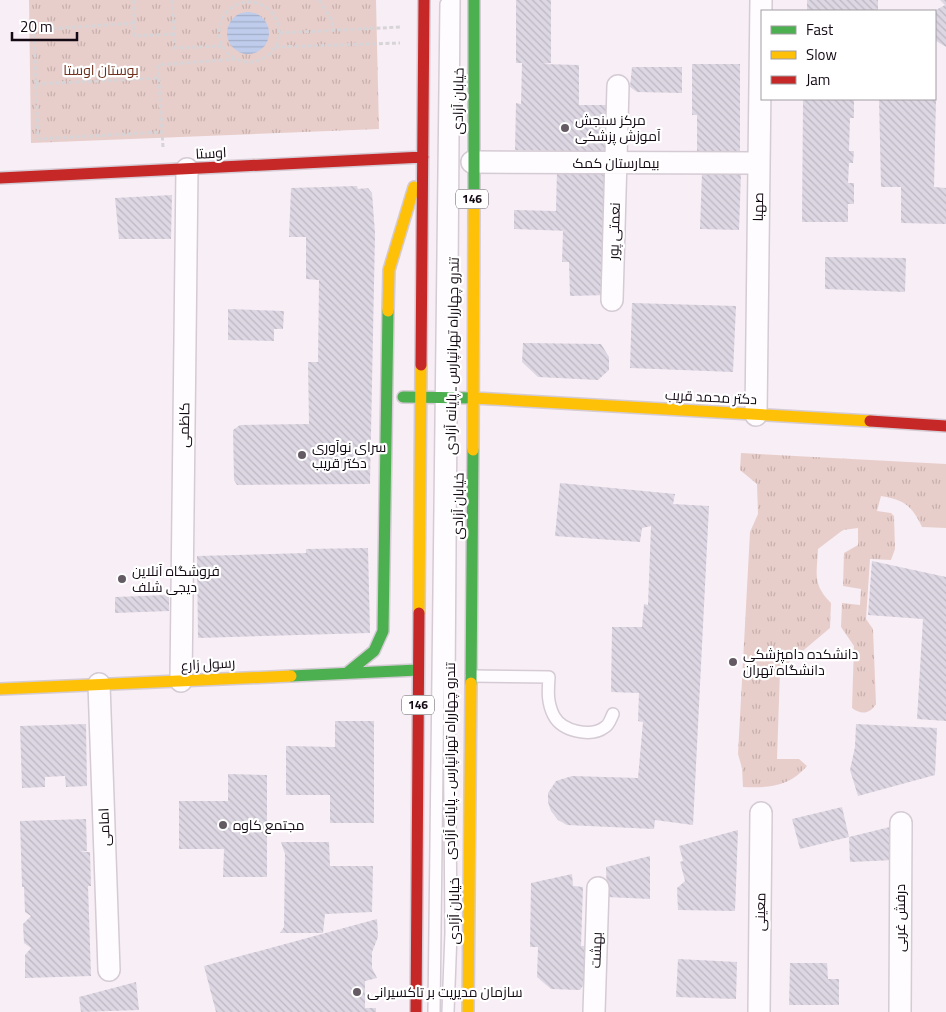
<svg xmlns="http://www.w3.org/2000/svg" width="946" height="1012" font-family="'Titillium Web',Cairo,sans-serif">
	<defs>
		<pattern id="grass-tufts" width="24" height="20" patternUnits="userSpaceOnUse" patternTransform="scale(1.25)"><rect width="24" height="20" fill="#e8cecb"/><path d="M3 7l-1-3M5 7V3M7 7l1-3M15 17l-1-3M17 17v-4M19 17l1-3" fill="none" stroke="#c6b0ad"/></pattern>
		<pattern id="water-rules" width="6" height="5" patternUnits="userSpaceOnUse" patternTransform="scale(1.25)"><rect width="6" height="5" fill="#bfcceb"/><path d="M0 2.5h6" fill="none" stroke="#a3aec9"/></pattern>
		<pattern id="building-back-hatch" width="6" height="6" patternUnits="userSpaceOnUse" patternTransform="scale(1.25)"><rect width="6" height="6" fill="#ddd7e3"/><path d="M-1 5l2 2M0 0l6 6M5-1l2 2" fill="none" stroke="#bdb7c2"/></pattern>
	</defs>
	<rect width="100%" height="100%" fill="#f8eef6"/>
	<path fill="url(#grass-tufts)" d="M29,0h347l3,129 -348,14z
		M741,453l205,11v64l-24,-1c-10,-21 -17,-27 -41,-31l-4,15 14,2 3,3 1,33 -4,11 -21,-1 -4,60 7,10 3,75c-6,10 -15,11 -24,4l2,-62 -13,-19 1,-24 18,2 1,-16 -18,-3 1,-33 14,-8v-17l-15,2 -25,19c-1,25 -6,35 13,54l-1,25 -50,42 -3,89h22l8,7c-18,21 -38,22 -64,21l-1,-19 -4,-14 12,-222 8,-18 -1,-30 -17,-14z"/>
	<path fill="url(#water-rules)" d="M227 33a21 21 0 1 1 42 0a21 21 0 1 1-42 0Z"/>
	<path fill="url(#building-back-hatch)" d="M516,0h35v63l-10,1 38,1v40h37l-2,47 -99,-2 1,-47 5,1 1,-41h-6z
		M807,0h71v11h-71z
		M940,0h6v47l-10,-6v-31l9,-5z
		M692,64h48v87h-43v-36h-5z
		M632,67h50v26l-45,-1 -7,-5z
		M803,99h51v19h-4l-1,33h5l-1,12h-4l-1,20h6v21h-6v18h-46z
		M879,99h57l-2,88 12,1v36l-45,-1v-36h-20z
		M557,169h52v126l-39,1 -1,-34h-7l1,-31h6l-55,-2v-19l42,1z
		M702,172l39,1 -2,57 -39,-1z
		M357,186l1,3 10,-1 4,5 3,41 -5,250 -133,1 -3,-5 -1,-50 7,-5 69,-1 -1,-62h10l1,-82 -13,-1v-42h-17l2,-49z
		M172,195l-1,44h-52l-4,-41z
		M825,257l81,1 -1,34 -80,-3z
		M632,303l104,3 -3,66 -103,-4z
		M228,309l56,2 -1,18h-9v12l-46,-1z
		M523,343l78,1 8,13v13l-11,10 -60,-3 -16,-15z
		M560,483l115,11 -2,10 36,2 -16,319 -38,-5 -1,9 -87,-4 -9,-5 -7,-9 -3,-9v-9l8,-12 16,-5 66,2 5,-56 -5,-1 1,-28 -28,-1 1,-65h30l2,-23 4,1 3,-79 -9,2 -2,14 -85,-6z
		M368,548l2,85 -172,5 -1,-82 109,-3v-4z
		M872,561l74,16v144l-29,-2 6,-100 -55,-4z
		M169,595v16l-54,2v-16z
		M335,721h39v102h-44v-28h-44v-49l49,1z
		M86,724l1,62 -21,1 -1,-11 -20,1v10l-23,1 -2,-62z
		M856,724l81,4 -2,47 -77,21 -8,-26 5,-23z
		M228,774l39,1v102h-44l1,-28h-45v-48h49z
		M842,807l7,30 -49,12 -8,-30z
		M86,819l1,32 -8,1h11l1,34h-3l3,90 -66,2v-23l6,-7 -7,-5 -1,-19 8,-8 -6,-4 -1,-25h-2l-2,-66z
		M894,826l1,34 -45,2 -1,-25z
		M738,830l-3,81 -57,-1 -1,-22 8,-7 -5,-19 3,-1 -4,-15z
		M281,842h48l1,24h43l-1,46 -47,2 -2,19h-43l4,-6 1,-73z
		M650,856v43l-43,-2 -1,-30z
		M572,874l1,12 10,1 -2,59h4l-1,38 -4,6 -29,-1 -14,-12 1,-30h-8l1,-64z
		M377,919l1,18 -6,15v16l5,10 -12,3v27h11v4h-160l-12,-46z
		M678,959l59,3 -1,37 -60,-2z
		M790,963h37l1,16h11v26h-50z
		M136,982l3,28 -58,2 -2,-15z"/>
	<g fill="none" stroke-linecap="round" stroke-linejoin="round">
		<defs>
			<path id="lane" d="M471,676l78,1c-1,14 -2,26 5,39 8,15 37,22 51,11 4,-2 6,-9 8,-13
				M434,1012l12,-1008
				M448,1012l3,-79 -2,-249 5,-684"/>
			<path id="street" d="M472,162l287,1
				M612,300l6,-214
				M756,415l5,-415
				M181,681l6,-512
				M99,684l10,286
				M594,1012l4,-124
				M759,1012l2,-199
				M900,1012l1,-189"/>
			<path id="fast" d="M474,0v199
				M403,397l71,1
				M347,673l27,-22 9,-20 5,-320
				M291,676l127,-6
				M471,683l2,-233"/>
			<path id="slow" d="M388,311l1,-41 25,-83
				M474,398l396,23
				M473,450l1,-251
				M419,613l2,-248
				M0,689l291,-13
				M468,1012l3,-329"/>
			<path id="jam" d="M0,178l423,-21
				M421,365l3,-365
				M870,421l76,5
				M416,1012l3,-399"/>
		</defs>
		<use href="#lane" stroke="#d5cbd4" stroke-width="14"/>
		<use href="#street" stroke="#d5cbd4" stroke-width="24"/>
		<use href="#fast" stroke="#d5cbd4" stroke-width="14"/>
		<use href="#slow" stroke="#d5cbd4" stroke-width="14"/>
		<use href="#jam" stroke="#d5cbd4" stroke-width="14"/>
		<path stroke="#d7d4d7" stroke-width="3" stroke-dasharray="4 2.5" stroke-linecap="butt" d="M134,0v36l40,-2
			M172,0l3,48 48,-2
			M319,0l12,19 3,11
			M219 32a30 30 0 1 1 60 0a30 30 0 1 1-60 0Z
			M134,23l-100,7 4,109 124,-7
			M279,33l122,-6
			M275,47l125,-4
			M36,84l123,-6
			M163,147l-5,-82 77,-6"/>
		<use href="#lane" stroke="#fefcfe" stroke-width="11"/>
		<use href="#street" stroke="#fefcfe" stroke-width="21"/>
		<use href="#fast" stroke="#4caf50" stroke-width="11"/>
		<use href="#slow" stroke="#ffc107" stroke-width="11"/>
		<use href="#jam" stroke="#c62828" stroke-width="11"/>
	</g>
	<g fill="#645a63" stroke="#fff" stroke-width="2">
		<circle cx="565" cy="128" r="5"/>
		<circle cx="302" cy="455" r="5"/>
		<circle cx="122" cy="579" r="5"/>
		<circle cx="733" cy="662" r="5"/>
		<circle cx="223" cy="825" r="5"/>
		<circle cx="357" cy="992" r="5"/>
	</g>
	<g text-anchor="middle" stroke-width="4.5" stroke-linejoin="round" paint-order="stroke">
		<g fill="#fff" stroke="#5a545a" stroke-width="1">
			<rect x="456" y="189.5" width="32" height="19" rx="4"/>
			<rect x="402" y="695.5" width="32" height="19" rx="4"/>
		</g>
		<g font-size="12" font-weight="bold" fill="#140a14">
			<text x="472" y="203">146</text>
			<text x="418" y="709">146</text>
		</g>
		<g font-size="14" fill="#6e301d" stroke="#fff">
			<text x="101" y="75">بوستان اوستا</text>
		</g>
		<g font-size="14" fill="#140a14" stroke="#fff">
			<text transform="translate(458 101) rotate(-89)" y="5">خیابان آزادی</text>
			<text transform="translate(211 153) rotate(-3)" y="5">اوستا</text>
			<text x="616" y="168">بیمارستان کمک</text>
			<text transform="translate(758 207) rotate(-89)" y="5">صهبا</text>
			<text transform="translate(614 231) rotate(-88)" y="5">نعمتی پور</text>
			<text transform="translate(452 356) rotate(-89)" y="5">تندرو چهارراه تهرانپارس ـ پایانه آزادی</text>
			<text transform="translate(711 397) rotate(3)" y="5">دکتر محمد قریب</text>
			<text transform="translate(184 425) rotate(-89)" y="5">کاظمی</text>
			<text transform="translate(458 506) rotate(-89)" y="5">خیابان آزادی</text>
			<text transform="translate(208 664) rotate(-3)" y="5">رسول زارع</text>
			<text transform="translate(450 761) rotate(-90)" y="5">تندرو چهارراه تهرانپارس ـ پایانه آزادی</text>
			<text transform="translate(104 827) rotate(-92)" y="5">امامی</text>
			<text transform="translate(454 911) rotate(-90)" y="5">خیابان آزادی</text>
			<text transform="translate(760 912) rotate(-89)" y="5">معینی</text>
			<text transform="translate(900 918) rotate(-90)" y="5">درفش غربی</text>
			<text transform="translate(596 950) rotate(-88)" y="5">بهشت</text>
		</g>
		<g font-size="14" fill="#140a14" stroke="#fff" text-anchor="start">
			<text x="575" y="125">مرکز سنجش<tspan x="575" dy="16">آموزش پزشکی</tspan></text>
			<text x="312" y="452">سرای نوآوری<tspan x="312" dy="16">دکتر قریب</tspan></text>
			<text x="132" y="576">فروشگاه آنلاین<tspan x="132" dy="16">دیجی شلف</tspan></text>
			<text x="743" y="659">دانشکده دامپزشکی<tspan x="743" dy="16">دانشگاه تهران</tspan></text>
			<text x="233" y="830">مجتمع کاوه</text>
			<text x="367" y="997">سازمان مدیریت بر تاکسیرانی</text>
		</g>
	</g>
	<rect x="761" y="10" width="175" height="90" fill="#ffffff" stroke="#a19da1"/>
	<rect x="771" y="26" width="25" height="8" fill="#4caf50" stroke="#a19da1"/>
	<text x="806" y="35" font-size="15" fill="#140a14">Fast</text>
	<rect x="771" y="51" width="25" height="8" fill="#ffc107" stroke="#a19da1"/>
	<text x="806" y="60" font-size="15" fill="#140a14">Slow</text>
	<rect x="771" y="76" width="25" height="8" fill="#c62828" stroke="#a19da1"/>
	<text x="806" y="85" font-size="15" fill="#140a14">Jam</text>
	<path d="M12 32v8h65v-8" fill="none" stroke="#140a14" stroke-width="2.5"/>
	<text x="20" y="32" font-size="15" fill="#140a14" stroke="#ffffff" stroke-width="4" paint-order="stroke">20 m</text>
</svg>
